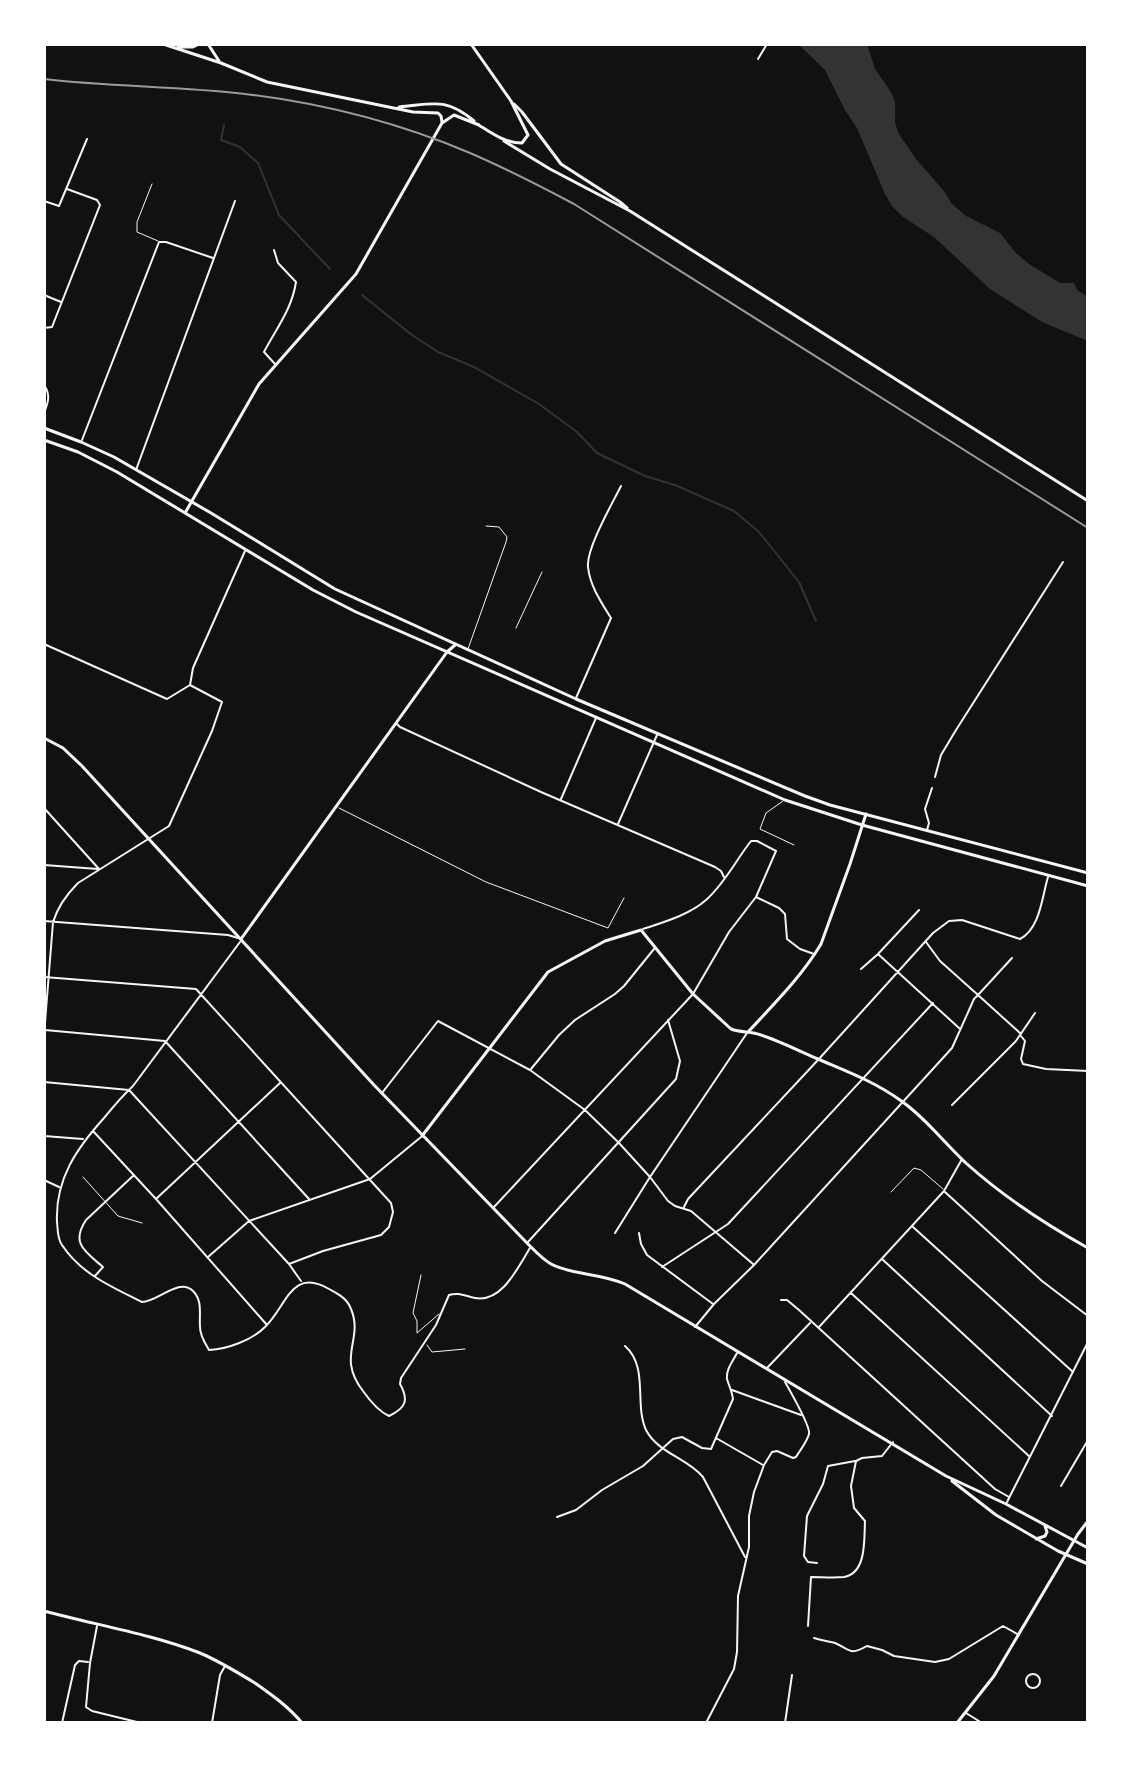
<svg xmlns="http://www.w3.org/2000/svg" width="1132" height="1767" font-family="Poppins,sans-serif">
	<rect width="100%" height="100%" fill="#111"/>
	<path fill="#333" d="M798,44h69l8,25 16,23 4,10v21l4,11 17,25 28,32 8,13 14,12 34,17 16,20 13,11 31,19h14l3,7 11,7v44l-46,-19 -52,-33 -56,-52 -31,-20 -11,-11 -7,-12 -28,-66 -12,-18 -20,-40z"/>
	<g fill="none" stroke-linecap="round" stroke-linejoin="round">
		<path stroke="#333" stroke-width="2" d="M224,125l-3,15 19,7 18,16 21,52 51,54
			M362,295l50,40 26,17 36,15 65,37 38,28 20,21 48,23 30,9 59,26 25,21 40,50 17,39"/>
		<path stroke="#f5f5f5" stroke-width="1" d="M152,184l-15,38v10l21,9
			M516,628l26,-56
			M468,649l38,-107 1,-5 -8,-10 -13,-1
			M783,801l-17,12 -6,16 34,16
			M339,808l147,74 122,46 16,-30
			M1088,1037v6
			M83,1177l35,39 24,7
			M891,1192l23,-24 7,2 22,19
			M421,1275l-8,38 4,8v12l22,-19
			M427,1345l5,7 33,-3"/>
		<path stroke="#f5f5f5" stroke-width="2" d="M1026 1681a7 7 0 1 1 14 0a7 7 0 1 1-14 0Z"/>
		<path stroke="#f5f5f5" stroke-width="2" d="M758,59l9,-15
			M44,201l15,5 28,-67
			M274,250l4,13 18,19c-4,27 -20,47 -32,70l11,12
			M44,295l17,7
			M44,328l8,-1 48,-122 -3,-5 -30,-11
			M44,385c7,10 4,18 0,28
			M82,440l77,-198h7l47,16
			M136,470l99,-269
			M44,644l123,55 23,-14 3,-17 52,-117
			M576,698l35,-80c-10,-16 -21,-32 -23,-51 -2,-18 24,-63 33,-81
			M397,724l3,3 141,65 174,75 6,4 3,6
			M935,777l6,-22 15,-25 107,-168
			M561,799l35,-81
			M44,808l55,61
			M618,824l39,-89
			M927,830l2,-7 -4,-14 7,-21
			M44,865l54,4
			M44,921l184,14 10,3
			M643,929c21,-7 46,-14 63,-29 19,-17 30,-40 45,-59h6l19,10 -20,46 23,11 6,6 2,25 13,10 14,5
			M240,942l-107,144c-11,10 -20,21 -29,32 -27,30 -49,61 -47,104 1,8 0,16 5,23 19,29 50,42 80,57 16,0 37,-25 51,-11 10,10 6,23 7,36 0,9 5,16 9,23 19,-1 43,-10 56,-23 22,-21 26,-60 64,-38 9,5 18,9 22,20 13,31 -15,47 12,82 7,10 15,20 26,25 17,-8 20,-16 11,-32l1,-6 35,-53 13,-30c10,-3 16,1 26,3 27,5 43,-31 55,-50
			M878,954l81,74
			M1012,958l-34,37 42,38
			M861,969l17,-15 41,-44
			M44,977l152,12 195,214 2,9 -4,15 -8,8 -58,16 -34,13
			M45,1030l120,11 144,158
			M44,1035l9,-113c5,-16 13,-27 25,-39l91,-57 43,-95 10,-29 -32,-17
			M1021,1036l4,5 -4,18 2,5 23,5 42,2
			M531,1069l28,-34 16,-15 40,-26 9,-8 30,-37
			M44,1082l85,8 160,174 12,17
			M382,1093l56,-72 92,49 55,40 34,33 31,34 18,24 7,5 16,5 62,53
			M952,1105l64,-64 19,-28
			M93,1131l63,68 111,126
			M44,1136l39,3
			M44,1180l15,7
			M945,1192l97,89 46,35
			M156,1199l124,-116
			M494,1207l199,-213 36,-62 27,-35
			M684,1207l4,-8 130,-139 115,-127 16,-12 13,-1 58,19c20,-10 22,-42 28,-62
			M913,1227l160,145
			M615,1233l35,-56 97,-144
			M639,1233l2,11 6,11 66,49
			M528,1242l148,-163 4,-18 -12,-41
			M208,1257l41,-36 121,-42 51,-42
			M882,1259l170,157
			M662,1267l66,-43 205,-221
			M95,1276l8,-9c-17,-15 -33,-23 -17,-47l48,-45
			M851,1293l179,164
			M781,1300h6l12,10 196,179 14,8
			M695,1327l19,-23 40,-39 198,-217 22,-49 4,-4 -38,-34 -14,-19
			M819,1327l125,-136 18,-32
			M625,1346c24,21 9,58 21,84 12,23 41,28 57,47l42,80
			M767,1368l43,-45
			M732,1390l69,25
			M716,1438l47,27
			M1061,1486l27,-46
			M1007,1502l81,-160
			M557,1517l19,-7 26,-20 41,-24 30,-27 9,-2 20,11 9,1 22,-50c-1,-8 -4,-13 -6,-20 -1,-10 6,-18 10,-26
			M817,1563l-9,-1 -4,-6 3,-40 16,-32 5,-18 27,-5
			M97,1626l-7,37 -4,44 6,4 49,12
			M808,1626l3,-49c10,0 22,1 33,0 23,-4 20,-38 21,-56l-11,-13 -3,-22 5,-25 6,-3 20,-2 11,-14
			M814,1638c6,2 14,3 21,5 16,7 14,13 32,3l15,4 12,6 41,6 14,-3 54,-33 16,9
			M966,1713l16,10
			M62,1723l13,-58 4,-4 9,1
			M212,1723l8,-48 5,-9
			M706,1723l28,-54 3,-17 1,-56 11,-49v-31l5,-24 10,-27 8,-13 5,-1 16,7 3,-1c4,-7 11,-15 13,-23 2,-7 -19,-43 -24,-52
			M785,1723l7,-48"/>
		<path stroke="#f5f5f5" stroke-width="3" d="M44,738l19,10 19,18 292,319 153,158c7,7 15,16 24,21 20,11 50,9 74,20l321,192 60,28 82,44
			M241,939l206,-287 8,-7
			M748,1032c26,-28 54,-56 73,-88l29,-80 16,-50
			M422,1136l126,-164 57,-31 36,-11 52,64 38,35c10,4 20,2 30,6 19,6 38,16 57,24 30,13 55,22 82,41 26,18 44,43 67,64 37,33 78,60 121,84
			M952,1481l44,34 62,36 30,13
			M1036,1539l9,-3 2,-4 -2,-6"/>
		<path stroke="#f5f5f5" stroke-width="3" d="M514,104l8,8 39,52 59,38 7,6
			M504,141l46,28 80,42 458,290
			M44,1611c52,14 107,23 156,42 19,8 37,19 55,30 17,12 34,24 47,40
			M957,1723l37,-47 84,-142 10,-13"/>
		<path stroke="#f5f5f5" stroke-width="3" d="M163,44l58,19 46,19 146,30 25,1 3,3 1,6
			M208,44l11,17
			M471,44l40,57 17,34 -6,8c-17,0 -28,-9 -42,-17
			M178,47h15l6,-3
			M399,107c34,-3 47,-10 75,14
			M44,428l37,14 33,15 97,56 124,76 241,110 229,97 25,9 258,68
			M44,440l34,12 39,20 196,118 43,22 429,188 77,25 226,61
			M185,513l74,-129 97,-110 86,-151 12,-8 25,10"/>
		<path stroke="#9a9a9a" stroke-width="2" d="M44,79c67,8 134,7 201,15 76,9 154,29 225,59 35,15 70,33 104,51l514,324"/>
	</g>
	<rect width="1132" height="1767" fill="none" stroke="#ffffff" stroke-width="92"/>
</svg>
